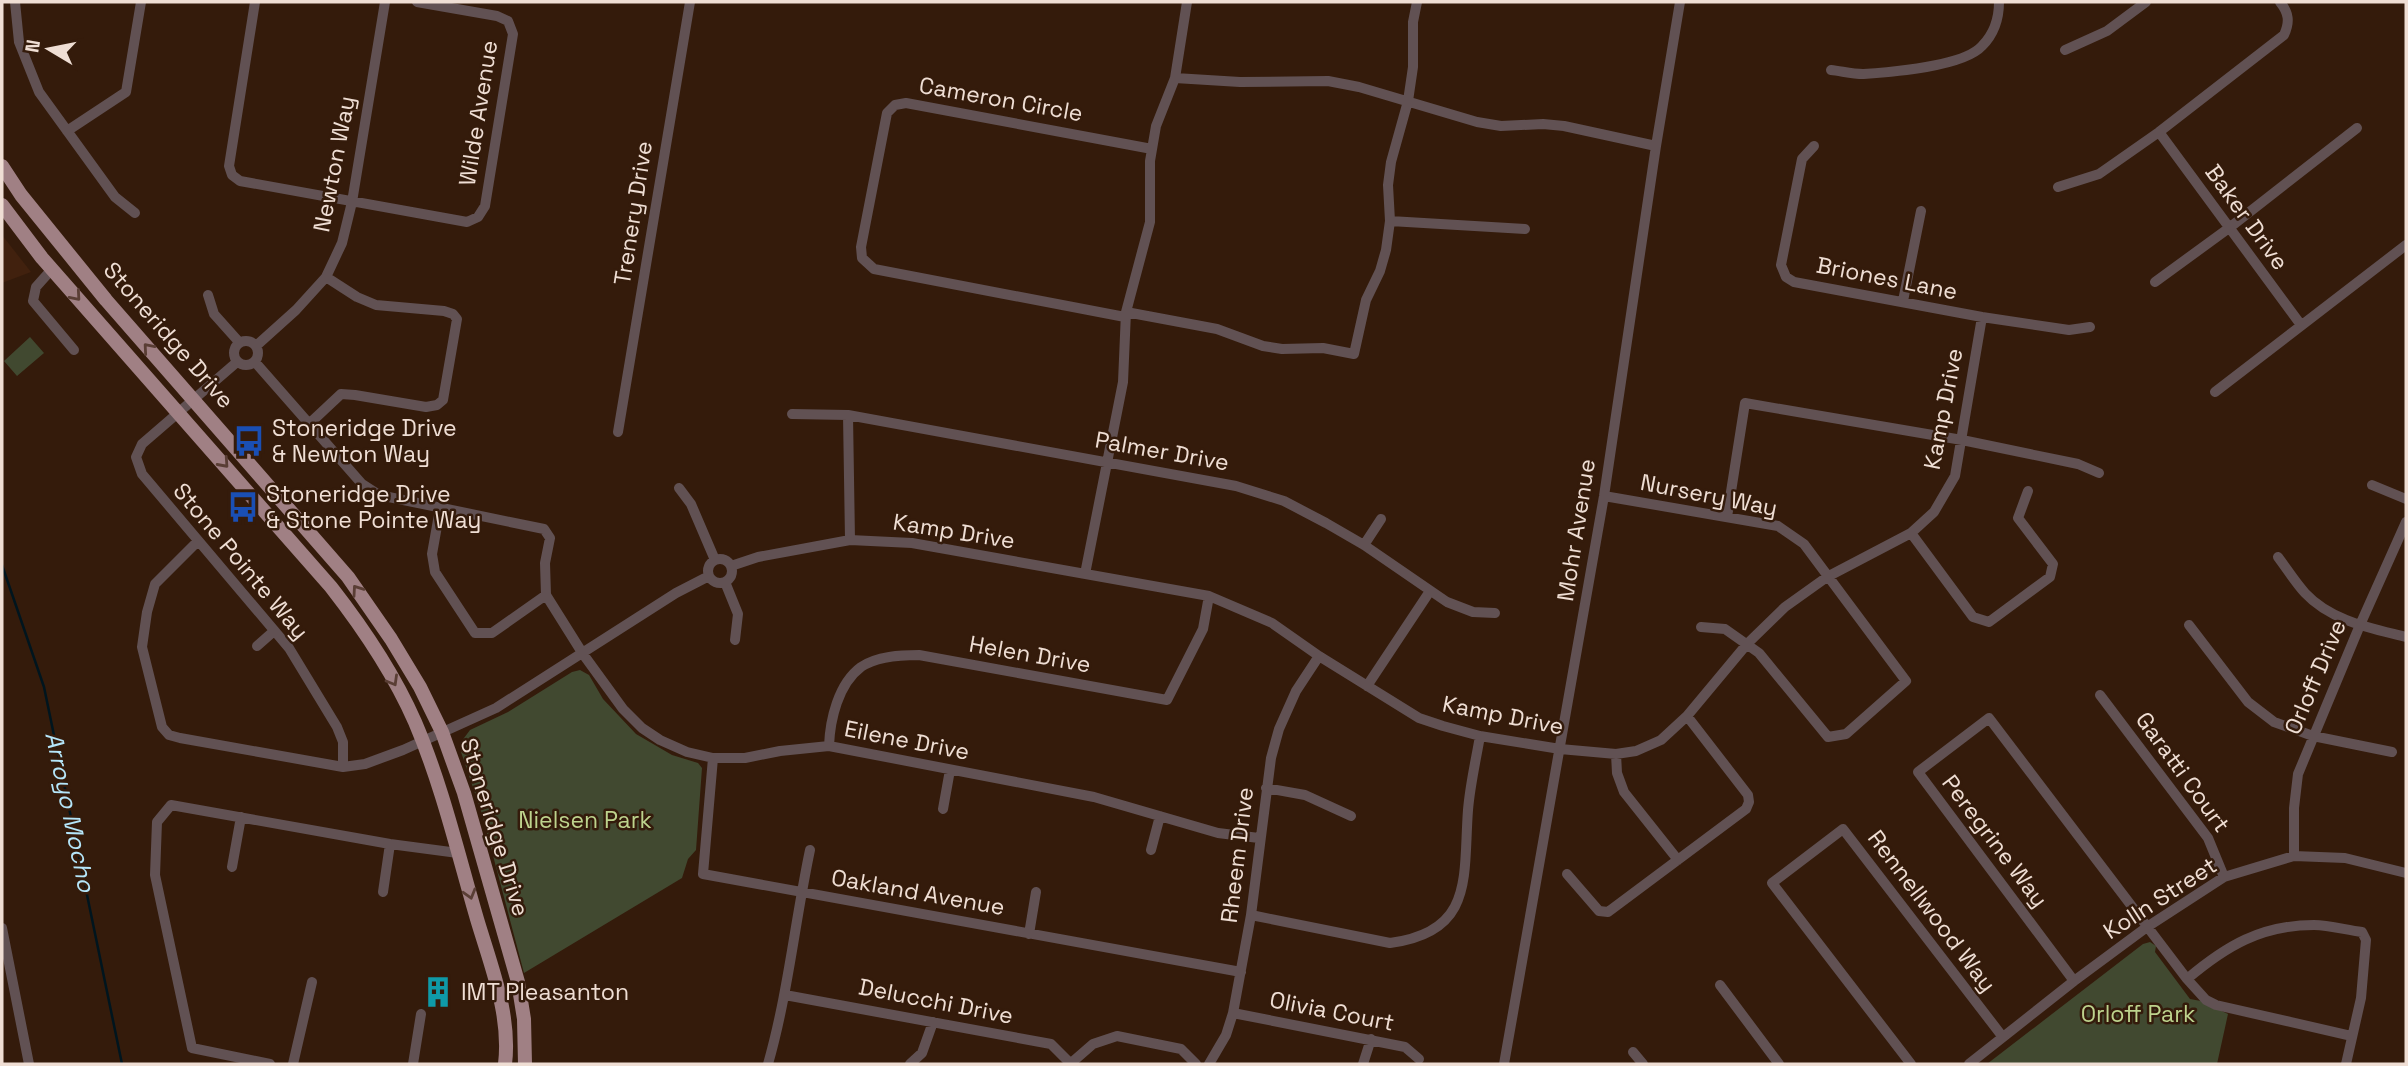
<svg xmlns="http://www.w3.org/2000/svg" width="2408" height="1066" font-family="'Space Grotesk',sans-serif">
	<rect width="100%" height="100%" fill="#341b0b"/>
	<path fill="#41210e" d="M2,235l29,37 -29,11z"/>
	<path fill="#414930" d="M30,337l14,16 -27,23 -13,-15z
		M580,670l9,5 14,24 33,35 36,21 26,8 4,5 -6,82 -8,9 -6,19 -158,95 -42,-159 -21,-62v-10l9,-12 38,-18 64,-40z
		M2150,942l6,4 -1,6 35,47 11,2 27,13 -11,50h-230l156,-120z"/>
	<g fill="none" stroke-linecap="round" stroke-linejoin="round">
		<path stroke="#00151e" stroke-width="2.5" d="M2,565l42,122 78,377"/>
		<path stroke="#615153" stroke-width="10" d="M15,2l4,40 20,50 76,105 20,16
			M255,2l-26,164 3,9 8,6 227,41 11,-5 7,-11 28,-172 -5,-13 -11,-5 -80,-14
			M2065,50l42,-19 39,-29
			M1831,70c10,1 21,4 32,4 28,-2 100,-7 119,-28 12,-12 17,-28 17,-44
			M1175,78l65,4 88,-1 31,6 118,35 24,4 42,-2 21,2 92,20
			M67,131l59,-39 15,-90
			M2159,132l142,193
			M1814,146l-12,13 -21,106 5,12 8,5 188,35 87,13 21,-3
			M2058,187l41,-13 60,-42 125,-97c6,-13 5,-22 -4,-33
			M1390,221l135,8
			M52,269l-16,18 -3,14 41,49
			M2155,282l74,-54 128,-100
			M208,295l6,19 25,28
			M1903,301l18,-90
			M1126,312l91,17 46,17 19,3 41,-1 31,6 12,-54 14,-29 6,-21 4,-29 -2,-36 3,-23 17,-61 5,-34v-45l4,-20
			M1125,317l-251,-48 -12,-11 -1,-11 26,-134 8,-8 11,-2 246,46
			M234 353a12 12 0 1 1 24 0a12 12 0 1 1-24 0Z
			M256,346l40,-36 30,-33 16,-34 10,-41 33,-200
			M237,362l-95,82 -6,13 6,17 147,174 48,79 6,15v25
			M255,362l107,122 17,11 165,34 6,9 -5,25 1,32 37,59 40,55 19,19 18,12 27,12 26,6h32l35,-7 49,-5 265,51 124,36 41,5
			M2215,392l191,-147
			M792,414l56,1 388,71 48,15 42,22 38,22 83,57 26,10 22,1
			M848,415l2,125
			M309,424l32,-30 14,1 71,12 11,-2 6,-5 14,-81 -4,-5 -9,-3 -68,-6 -19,-8 -31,-20
			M618,432l72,-430
			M2372,485l34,14
			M679,488l12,16 24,56
			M1604,496l174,30 26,18 102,137 -60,53 -18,3 -69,-84 -34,-24 -24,-2
			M440,509l-8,45 3,18 40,61h17l54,-38
			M1727,517l18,-114 217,37 116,24 21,9
			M1911,533l62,84 16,5 61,-45 3,-13 -35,-46 10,-27
			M197,542l-42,42 -8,28 -5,35 20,80 7,8 11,3 163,29 22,-3 38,-14 93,-42 180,-115 33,-17
			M1364,545l17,-26
			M2278,557c9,12 17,25 27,36 26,28 66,35 101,44
			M708 571a12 12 0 1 1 24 0a12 12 0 1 1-24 0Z
			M731,566l27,-9 92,-17 62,3 297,53 63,27 47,33 100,62 24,8 37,10 80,13 56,5 20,-3 25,-11 26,-24 60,-72 38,-37 42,-30 84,-44 23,-21 21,-36 27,-159
			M1085,574l38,-192 3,-70 24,-90v-61l6,-35 19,-48 12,-76
			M725,582l13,32 -3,26
			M2189,625l59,77 26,20 39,14 79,16
			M257,646l17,-15
			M1367,686l63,-95
			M2100,695l108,143 16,39
			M829,746c1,-26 9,-62 32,-79 16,-11 40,-12 58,-12l248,45 36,-71 6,-33
			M1616,754l1,19 7,19 54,68
			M713,758l-10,116 538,98
			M1266,788l39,7 46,21
			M943,809l7,-39
			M1151,850l9,-34
			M2294,856v-48l4,-34 62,-149 46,-103
			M232,867l9,-50
			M1567,874l32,37 9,1 138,-103 3,-7 -1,-7 -61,-79
			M383,892l7,-48
			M1251,915l139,28c85,-11 73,-67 78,-133 2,-25 8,-50 12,-74
			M2,928l27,136
			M1029,934l7,-42
			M2187,979l19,21 10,5 136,31
			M2074,981l-156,-209 71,-54 198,261c39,-33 74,-54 127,-54 15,0 32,5 48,7l4,8 -5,58 -15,66
			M1720,985l59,79
			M785,995l266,49 20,20
			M1233,1013l172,34 14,12
			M1633,1052l10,12
			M270,1064l-78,-16 -37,-173 2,-53 14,-17 219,39 68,9
			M293,1064l19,-82
			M413,1064l8,-50
			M768,1064c20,-70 27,-143 42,-214
			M910,1064l12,-11 11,-31
			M1070,1064l23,-20 24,-8 64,13 15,15
			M1209,1064l17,-29 7,-22 18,-98 20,-157 8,-29 17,-38 23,-35
			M1363,1064l8,-25
			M1504,1064l100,-568 52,-350 24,-144
			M1911,1064l-139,-181 71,-54 159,207
			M1969,1064l105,-83 73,-54 77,-50 70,-21 51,2 61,15"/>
		<path stroke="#a08084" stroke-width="14" d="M2,166l19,29 85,105 242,277 43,62 29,48 22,45 22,61 54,189 6,37 1,45
			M2,205l40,53 289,329c32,41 63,87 84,135 27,63 43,132 62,197 14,47 34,96 28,145"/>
	</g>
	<defs><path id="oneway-chevron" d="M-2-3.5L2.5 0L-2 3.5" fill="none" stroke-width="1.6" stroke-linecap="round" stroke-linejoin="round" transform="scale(1.75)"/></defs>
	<g stroke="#5a3e35">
		<use href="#oneway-chevron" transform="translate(76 296) rotate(49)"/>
		<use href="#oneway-chevron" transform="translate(148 348) rotate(-131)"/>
		<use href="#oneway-chevron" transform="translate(224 463) rotate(48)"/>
		<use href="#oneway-chevron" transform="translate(357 590) rotate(-125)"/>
		<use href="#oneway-chevron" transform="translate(393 681) rotate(60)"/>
		<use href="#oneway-chevron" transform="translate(470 894) rotate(74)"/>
	</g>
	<defs>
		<symbol id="bus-bare" viewBox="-9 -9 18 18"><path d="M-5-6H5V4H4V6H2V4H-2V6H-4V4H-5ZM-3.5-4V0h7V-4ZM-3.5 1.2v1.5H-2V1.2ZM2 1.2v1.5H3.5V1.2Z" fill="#1a4fb4" stroke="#341b0b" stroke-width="2.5" paint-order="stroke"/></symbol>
		<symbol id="building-bare" viewBox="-9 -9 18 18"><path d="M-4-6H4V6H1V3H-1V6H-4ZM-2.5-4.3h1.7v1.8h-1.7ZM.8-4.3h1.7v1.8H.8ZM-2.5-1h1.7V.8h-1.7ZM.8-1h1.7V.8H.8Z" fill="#0f9aa8" stroke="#341b0b" stroke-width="2.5" paint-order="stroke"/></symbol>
	</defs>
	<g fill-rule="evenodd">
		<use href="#bus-bare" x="227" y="419" width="44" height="44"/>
		<use href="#bus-bare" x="221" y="485" width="44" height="44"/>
		<use href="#building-bare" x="416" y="970" width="44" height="44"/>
	</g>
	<g text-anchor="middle" stroke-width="5" stroke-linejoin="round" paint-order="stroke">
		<g font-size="23" fill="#efded4" stroke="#341b0b">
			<text transform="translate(1001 99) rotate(10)" y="8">Cameron Circle</text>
			<text transform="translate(478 113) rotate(-81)" y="8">Wilde Avenue</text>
			<text transform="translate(334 164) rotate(-79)" y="8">Newton Way</text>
			<text transform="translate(633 213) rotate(-81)" y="8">Trenery Drive</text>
			<text transform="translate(2247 217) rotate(54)" y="8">Baker Drive</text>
			<text transform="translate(1887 278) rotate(11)" y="8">Briones Lane</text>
			<text transform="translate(169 335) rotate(49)" y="8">Stoneridge Drive</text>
			<text transform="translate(1943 409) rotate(-79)" y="8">Kamp Drive</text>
			<text transform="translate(1162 451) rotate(10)" y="8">Palmer Drive</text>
			<text transform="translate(1709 495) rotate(11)" y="8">Nursery Way</text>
			<text transform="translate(1576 530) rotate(-81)" y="8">Mohr Avenue</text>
			<text transform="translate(954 531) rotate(9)" y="8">Kamp Drive</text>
			<text transform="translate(241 561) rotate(50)" y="8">Stone Pointe Way</text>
			<text transform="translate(1030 654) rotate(10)" y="8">Helen Drive</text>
			<text transform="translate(2315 677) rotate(-67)" y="8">Orloff Drive</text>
			<text transform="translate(1503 715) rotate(11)" y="8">Kamp Drive</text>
			<text transform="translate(907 740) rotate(11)" y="8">Eilene Drive</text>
			<text transform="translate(2183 772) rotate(54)" y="8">Garatti Court</text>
			<text transform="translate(495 827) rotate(73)" y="8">Stoneridge Drive</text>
			<text transform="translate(1995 841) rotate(53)" y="8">Peregrine Way</text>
			<text transform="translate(1237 855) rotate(-83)" y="8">Rheem Drive</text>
			<text transform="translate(918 892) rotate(10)" y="8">Oakland Avenue</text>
			<text transform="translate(2160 898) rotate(-33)" y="8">Kolln Street</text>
			<text transform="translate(1932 911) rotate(53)" y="8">Rennellwood Way</text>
			<text transform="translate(936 1001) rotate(11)" y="8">Delucchi Drive</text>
			<text transform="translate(1332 1011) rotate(11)" y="8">Olivia Court</text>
		</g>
		<g font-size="23" fill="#efded4" stroke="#341b0b" text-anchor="start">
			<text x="272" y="436">Stoneridge Drive<tspan x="272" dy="26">&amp; Newton Way</tspan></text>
			<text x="266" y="502">Stoneridge Drive<tspan x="266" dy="26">&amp; Stone Pointe Way</tspan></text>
			<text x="461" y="1000">IMT Pleasanton</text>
		</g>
		<g font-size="23" fill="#bdd38d" stroke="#341b0b">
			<text x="585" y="828">Nielsen Park</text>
			<text x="2138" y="1022">Orloff Park</text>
		</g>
		<g font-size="24" font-style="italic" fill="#b5e6fa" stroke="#341b0b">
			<text transform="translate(70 812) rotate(78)" y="8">Arroyo Mocho</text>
		</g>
	</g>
	<rect width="2408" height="1066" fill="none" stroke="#efded4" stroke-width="7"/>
	<g transform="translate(49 49) rotate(280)" stroke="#341b0b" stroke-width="5" paint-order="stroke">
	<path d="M0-5L12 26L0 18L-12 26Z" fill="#efded4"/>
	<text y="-10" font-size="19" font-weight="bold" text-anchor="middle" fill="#efded4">N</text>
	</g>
</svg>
